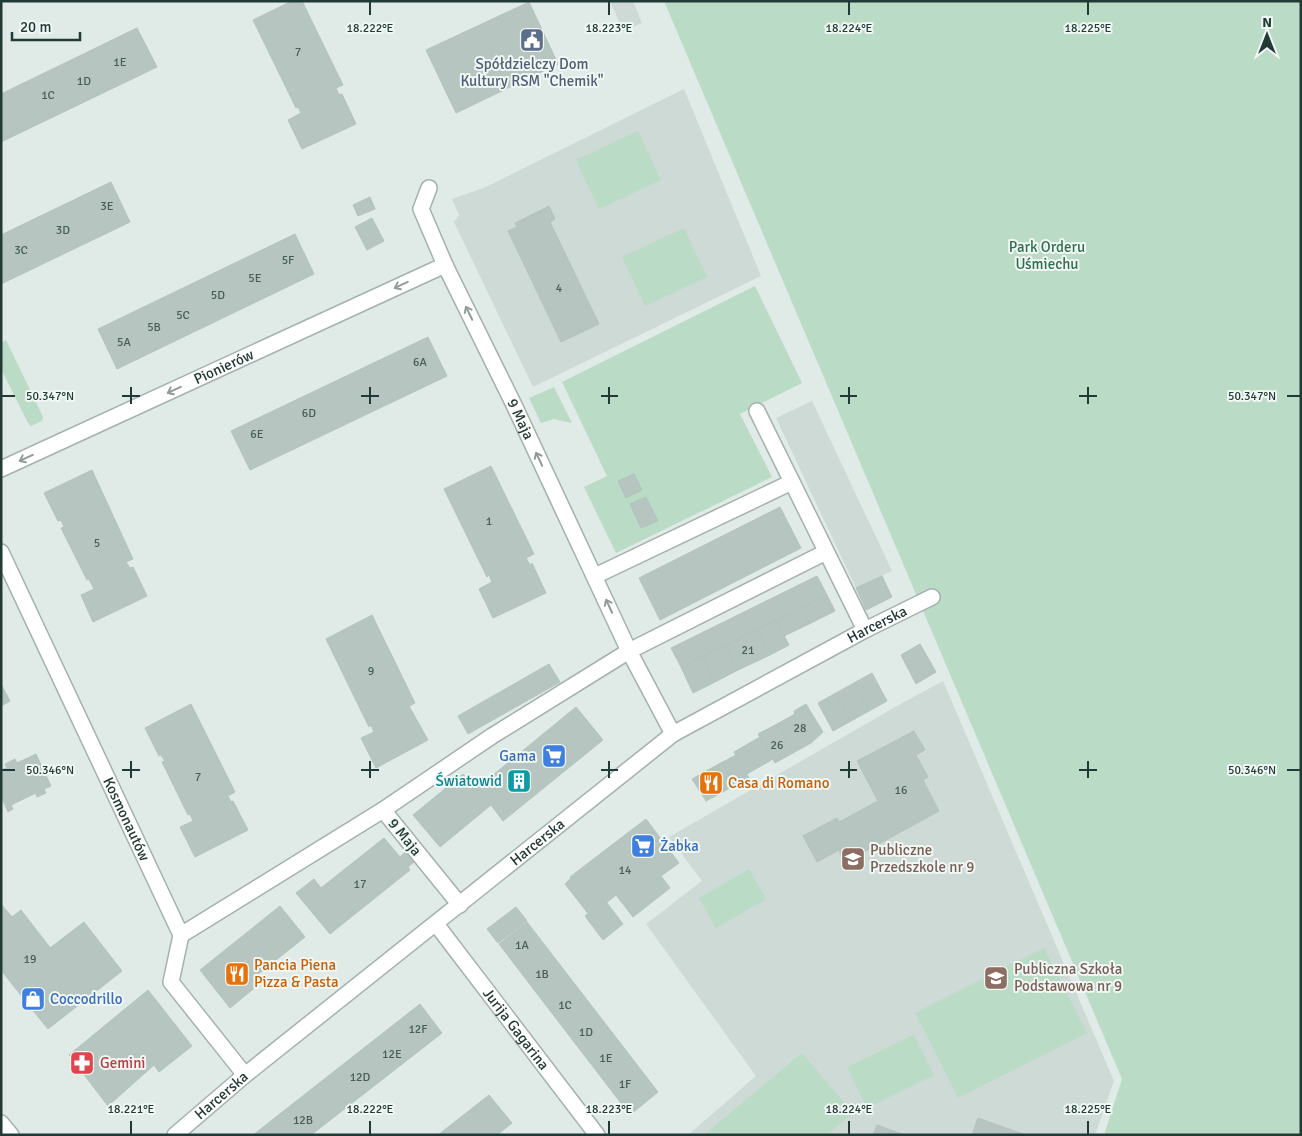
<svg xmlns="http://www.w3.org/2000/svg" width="1302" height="1136" font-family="Signika,sans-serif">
	<rect width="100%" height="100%" fill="#e0eae6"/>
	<path fill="#cedad6" d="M610,1h23l9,22 -19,8z
		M684,89l77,187 -228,111 -79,-165 5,-7 -7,-16 34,-12z
		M812,401l80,170 -36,17 -80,-170z
		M943,681l171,400 -19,54h-407l68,-59 -110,-152 56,-43 -33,-44 235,-135z"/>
	<path fill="#badbc5" d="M664,1h637v1134h-197l18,-56z
		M638,131l23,49 -62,29 -23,-49z
		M684,228l23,49 -62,29 -23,-49z
		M755,286l47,97 -62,31 32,63 -156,76 -32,-66 23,-11 -45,-94z
		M6,340l37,77 -1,4 -11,5 -3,-3 -27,-54v-26z
		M554,387l18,36 -18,-4 -13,4 -12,-25z
		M749,869l17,30 -50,29 -17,-30z
		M1044,948l43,85 -129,65 -43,-85z
		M914,1035l20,40 -67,33 -20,-41z
		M802,1053l51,60 -26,22h-123z"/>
	<path fill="#b6c5c0" stroke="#b3c3be" d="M292,1h10l41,84 -7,3 3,7 3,-1 14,30 -54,25 -14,-29 13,-7 -3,-6 -2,1 -43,-88z
		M529,2l29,62 -102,49 -30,-63z
		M137,28l20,39 -156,75v-48z
		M111,182l19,40 -129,62v-49z
		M370,197l5,12 -17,7 -5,-11z
		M549,206l6,13 -5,3 49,102 -38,18 -53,-111 9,-4 -2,-4z
		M372,218l12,23 -17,9 -12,-23z
		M295,234l19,40 -197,95 -19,-40z
		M428,337l19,39 -197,94 -19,-39z
		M491,466l43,88 -8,4 4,7 2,-2 14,30 -53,25 -14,-29 13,-7 -3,-7 -2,2 -43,-88z
		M92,470l41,89 -7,3 4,6 3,-1 14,29 -54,26 -12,-27 13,-6 -5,-10 -2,1 -26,-52 3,-1 -3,-7 -3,1 -14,-28z
		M634,474l8,16 -16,8 -8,-17z
		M646,497l12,24 -17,7 -11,-24z
		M780,507l21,41 -141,72 -21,-42z
		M817,576l10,19 -146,72 -10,-19z
		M882,576l10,21 -26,13 -10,-22z
		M827,595l8,16 -26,13 -8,-16z
		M801,608l8,16 -25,12 -8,-16z
		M372,615l43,88 -6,3 19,34 -52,28 -15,-30 13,-6 -3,-7 -2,2 -43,-88z
		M776,620l13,25 -19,10 -13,-26z
		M757,629l13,26 -32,15 -12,-25z
		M920,644l16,28 -20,12 -15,-29z
		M726,645l12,25 -23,12 -13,-26z
		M702,656l13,26 -22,11 -12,-26z
		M549,664l11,18 -92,52 -10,-18z
		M872,673l15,28 -18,10 -15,-28z
		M854,683l15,28 -18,10 -15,-28z
		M1,684l9,17 -9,5z
		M836,693l15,28 -18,10 -15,-28z
		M191,704l44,88 -7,4 3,6 2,-1 15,29 -53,27 -15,-30 13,-6 -3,-7 -2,1 -26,-53 3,-1 -4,-6 -2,1 -14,-28z
		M806,704l17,28 -12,11 -18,10 -16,-29 18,-10 -1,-3z
		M576,707l27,33 -100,81 -12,-16 -51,42 -27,-32 50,-41 13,15z
		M777,724l16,29 -18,10 -17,-29z
		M914,731l11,19 -9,5 12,22 -5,3 16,31 -95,52 -5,-13 -22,12 -14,-26 34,-18 2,4 39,-21 -21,-40z
		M760,737l13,22 -26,15 -13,-22z
		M36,754l15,32 -7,3 2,4 -9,4 -1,-4 -25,12 2,4 -5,3 -7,-16v-26l6,-2 -2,-4 10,-5 2,4z
		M736,755l13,23 -19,10 -13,-23z
		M717,765l13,23 -24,13 -14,-22z
		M646,819l33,44 -18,13 9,12 -37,29 -17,-22 -26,21 -25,-32 6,-6 -1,-1z
		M384,838l16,19 5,-5 9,10 -6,5 2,3 -80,64 -34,-41 18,-14 7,9z
		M607,903l16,21 -20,16 -18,-24 3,-2 2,2z
		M1,904l11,13 9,-7 51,66 -41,32 -30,-38z
		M280,906l25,31 -48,38 6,6 -33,27 -30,-38z
		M516,907l11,14 -29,22 -11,-14z
		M84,922l38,49 -74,58 -17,-21 41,-32 -22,-28z
		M527,922l131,170 -28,23 -131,-171z
		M148,990l44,56 -33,26 -5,-7 -46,41 -39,-51z
		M420,1004l22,29 -131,102h-58z
		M489,1095l23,28 -15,12h-59z
		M978,1118l48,17h-54z
		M877,1125l28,10h-32z"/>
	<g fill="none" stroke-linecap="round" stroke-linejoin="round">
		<defs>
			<g id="street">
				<path id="s1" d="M429,188l-8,21 24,56 69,140 115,246 44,83"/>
				<path d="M757,411l108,219"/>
				<path id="s2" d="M1,469l444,-204"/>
				<path id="s3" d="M1,552l180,383 -10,47 74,93"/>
				<path d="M595,576l197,-94"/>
				<path d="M460,905l-77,-95 109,-74 137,-85 197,-99"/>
				<path id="s4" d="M436,924l161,211"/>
				<path d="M181,935l202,-125"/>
				<path id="s5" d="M175,1135l70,-60 428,-341 192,-104 67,-33"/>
			</g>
			<path id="secondary" d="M1,1123l10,12"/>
		</defs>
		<use href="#street" stroke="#a3b2ad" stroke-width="18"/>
		<use href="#secondary" stroke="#a0b5af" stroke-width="18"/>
		<use href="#street" stroke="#fff" stroke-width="15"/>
		<use href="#secondary" stroke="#fff" stroke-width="15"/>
	</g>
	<defs><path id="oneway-shaft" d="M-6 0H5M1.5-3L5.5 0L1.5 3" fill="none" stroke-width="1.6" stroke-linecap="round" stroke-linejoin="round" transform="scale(1.25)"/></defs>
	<g stroke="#909c9a">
		<use href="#oneway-shaft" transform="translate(401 285) rotate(155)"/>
		<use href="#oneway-shaft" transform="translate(469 313) rotate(-116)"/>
		<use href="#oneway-shaft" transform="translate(174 390) rotate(155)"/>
		<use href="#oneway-shaft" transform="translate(26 458) rotate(155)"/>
		<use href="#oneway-shaft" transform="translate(539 459) rotate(-115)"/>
		<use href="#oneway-shaft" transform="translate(609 606) rotate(-115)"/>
	</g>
	<path fill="none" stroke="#223a35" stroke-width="2" d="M370,2v13M609,2v13M849,2v13M1088,2v13M131,387v17M370,387v17M609,387v17M849,387v17M1088,387v17M2,396h13M122,396h18M361,396h18M601,396h17M840,396h17M1079,396h18M1287,396h13M131,761v17M370,761v17M609,761v17M849,761v17M1088,761v17M2,770h13M122,770h18M361,770h18M601,770h17M840,770h17M1079,770h18M1287,770h13M131,1121v13M370,1121v13M609,1121v13M849,1121v13M1088,1121v13"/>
	<defs>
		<symbol id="civic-square" viewBox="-11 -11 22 22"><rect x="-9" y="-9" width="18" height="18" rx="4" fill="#5c6f8a" stroke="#f0f7f4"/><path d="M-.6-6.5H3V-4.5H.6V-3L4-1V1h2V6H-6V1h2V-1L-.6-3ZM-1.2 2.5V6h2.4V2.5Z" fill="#fff"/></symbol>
		<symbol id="supermarket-square" viewBox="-11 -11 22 22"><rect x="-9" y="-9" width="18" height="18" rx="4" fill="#3f7fe0" stroke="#f0f7f4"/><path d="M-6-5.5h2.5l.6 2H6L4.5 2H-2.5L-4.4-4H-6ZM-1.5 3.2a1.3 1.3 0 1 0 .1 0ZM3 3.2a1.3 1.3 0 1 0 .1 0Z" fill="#fff"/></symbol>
		<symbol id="building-square" viewBox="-11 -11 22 22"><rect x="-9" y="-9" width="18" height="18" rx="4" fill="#0f9aa8" stroke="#f0f7f4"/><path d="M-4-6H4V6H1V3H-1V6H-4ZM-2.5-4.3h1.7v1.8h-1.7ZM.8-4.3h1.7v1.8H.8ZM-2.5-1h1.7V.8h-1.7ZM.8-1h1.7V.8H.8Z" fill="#fff"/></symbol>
		<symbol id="restaurant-square" viewBox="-11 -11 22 22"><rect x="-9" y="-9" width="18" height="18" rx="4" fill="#e8710a" stroke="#f0f7f4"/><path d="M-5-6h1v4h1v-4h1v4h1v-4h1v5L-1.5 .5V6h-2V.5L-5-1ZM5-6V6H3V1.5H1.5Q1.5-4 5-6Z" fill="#fff"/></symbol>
		<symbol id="school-square" viewBox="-11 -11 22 22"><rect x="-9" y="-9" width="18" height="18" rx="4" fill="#8d6e63" stroke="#f0f7f4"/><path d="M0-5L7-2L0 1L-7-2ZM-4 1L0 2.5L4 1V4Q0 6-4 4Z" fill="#fff"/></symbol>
		<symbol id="shop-square" viewBox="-11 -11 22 22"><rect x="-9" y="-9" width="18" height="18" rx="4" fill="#3f7fe0" stroke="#f0f7f4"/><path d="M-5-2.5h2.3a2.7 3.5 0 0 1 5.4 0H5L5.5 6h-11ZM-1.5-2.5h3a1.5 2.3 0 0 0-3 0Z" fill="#fff"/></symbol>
		<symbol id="pharmacy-square" viewBox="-11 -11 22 22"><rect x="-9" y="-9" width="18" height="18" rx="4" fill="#e0444e" stroke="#f0f7f4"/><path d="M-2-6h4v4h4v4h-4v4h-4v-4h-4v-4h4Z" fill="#fff"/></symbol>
	</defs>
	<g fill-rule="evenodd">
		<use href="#civic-square" x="518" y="26" width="28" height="28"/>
		<use href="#supermarket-square" x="540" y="742" width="28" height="28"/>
		<use href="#building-square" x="505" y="767" width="28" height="28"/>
		<use href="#restaurant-square" x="697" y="769" width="28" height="28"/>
		<use href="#supermarket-square" x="629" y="832" width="28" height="28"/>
		<use href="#school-square" x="839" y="845" width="28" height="28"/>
		<use href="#restaurant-square" x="223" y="960" width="28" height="28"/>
		<use href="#school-square" x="982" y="964" width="28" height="28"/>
		<use href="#shop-square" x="19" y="985" width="28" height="28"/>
		<use href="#pharmacy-square" x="68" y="1049" width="28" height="28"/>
	</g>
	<g text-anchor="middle" stroke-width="4" stroke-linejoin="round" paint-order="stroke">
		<g font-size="12" fill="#475d58">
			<text x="298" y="56">7</text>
			<text x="120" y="66">1E</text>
			<text x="84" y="85">1D</text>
			<text x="48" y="99">1C</text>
			<text x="107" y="210">3E</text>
			<text x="63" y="234">3D</text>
			<text x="21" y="254">3C</text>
			<text x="288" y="264">5F</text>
			<text x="255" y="282">5E</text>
			<text x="559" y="292">4</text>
			<text x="218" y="299">5D</text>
			<text x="183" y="319">5C</text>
			<text x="154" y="331">5B</text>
			<text x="124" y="346">5A</text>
			<text x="420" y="366">6A</text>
			<text x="309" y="417">6D</text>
			<text x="257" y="438">6E</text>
			<text x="489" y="525">1</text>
			<text x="97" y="547">5</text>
			<text x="748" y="654">21</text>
			<text x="371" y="675">9</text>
			<text x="800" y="732">28</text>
			<text x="777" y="749">26</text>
			<text x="198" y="781">7</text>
			<text x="901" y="794">16</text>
			<text x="625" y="874">14</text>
			<text x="360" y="888">17</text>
			<text x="522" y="949">1A</text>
			<text x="30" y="963">19</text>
			<text x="542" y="978">1B</text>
			<text x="565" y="1009">1C</text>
			<text x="418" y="1033">12F</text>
			<text x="586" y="1036">1D</text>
			<text x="392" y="1058">12E</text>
			<text x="606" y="1062">1E</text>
			<text x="360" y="1081">12D</text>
			<text x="625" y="1088">1F</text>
			<text x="303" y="1124">12B</text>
		</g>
		<g font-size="15" fill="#4e5e75" stroke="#f0f7f4">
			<text x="532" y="69">Spółdzielczy Dom<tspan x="532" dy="17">Kultury RSM "Chemik"</tspan></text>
		</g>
		<g font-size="15" fill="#2e6e4c" stroke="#f0f7f4">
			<text x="1047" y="252">Park Orderu<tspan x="1047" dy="17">Uśmiechu</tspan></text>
		</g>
		<g font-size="15" fill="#223a35" stroke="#f0f7f4">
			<text dy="5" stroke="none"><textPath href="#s2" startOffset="245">Pionierów</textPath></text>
			<text dy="5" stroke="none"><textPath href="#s1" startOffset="255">9 Maja</textPath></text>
			<text dy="5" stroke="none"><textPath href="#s5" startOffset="871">Harcerska</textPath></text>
			<text dy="5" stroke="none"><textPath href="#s3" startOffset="295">Kosmonautów</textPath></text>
			<text transform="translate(405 837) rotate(51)" y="5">9 Maja</text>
			<text dy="5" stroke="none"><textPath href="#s5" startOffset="466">Harcerska</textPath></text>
			<text dy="5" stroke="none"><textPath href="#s4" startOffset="132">Jurija Gagarina</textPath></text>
			<text dy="5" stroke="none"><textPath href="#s5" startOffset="61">Harcerska</textPath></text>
		</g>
		<g font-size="15" fill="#366cbe" stroke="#f0f7f4" text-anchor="start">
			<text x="536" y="761" text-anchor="end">Gama</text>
			<text x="660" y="851">Żabka</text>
			<text x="50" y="1004">Coccodrillo</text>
		</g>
		<g font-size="15" fill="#0d838f" stroke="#f0f7f4" text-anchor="end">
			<text x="502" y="786">Światowid</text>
		</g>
		<g font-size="15" fill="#c56008" stroke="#f0f7f4" text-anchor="start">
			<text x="728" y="788">Casa di Romano</text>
			<text x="254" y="970">Pancia Piena<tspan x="254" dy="17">Pizza &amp; Pasta</tspan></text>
		</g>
		<g font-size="15" fill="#785e54" stroke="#f0f7f4" text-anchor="start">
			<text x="870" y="855">Publiczne<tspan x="870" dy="17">Przedszkole nr 9</tspan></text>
			<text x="1014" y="974">Publiczna Szkoła<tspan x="1014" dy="17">Podstawowa nr 9</tspan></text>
		</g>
		<g font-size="15" fill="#be3a42" stroke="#f0f7f4" text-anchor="start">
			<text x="100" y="1068">Gemini</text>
		</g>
	</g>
	<g font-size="12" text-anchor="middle" fill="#223a35" stroke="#f0f7f4" stroke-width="4" stroke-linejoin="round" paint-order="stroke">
		<text x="370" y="32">18.222°E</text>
		<text x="609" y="32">18.223°E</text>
		<text x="849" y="32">18.224°E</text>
		<text x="1088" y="32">18.225°E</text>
		<text x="50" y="400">50.347°N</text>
		<text x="1252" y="400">50.347°N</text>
		<text x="50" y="774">50.346°N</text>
		<text x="1252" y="774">50.346°N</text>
		<text x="131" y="1113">18.221°E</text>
		<text x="370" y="1113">18.222°E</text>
		<text x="609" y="1113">18.223°E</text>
		<text x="849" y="1113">18.224°E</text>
		<text x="1088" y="1113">18.225°E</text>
	</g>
	<rect width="1302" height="1136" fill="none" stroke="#223a35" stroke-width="5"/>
	<g transform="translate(1267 35)" stroke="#f0f7f4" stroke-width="4" paint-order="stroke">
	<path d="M0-4L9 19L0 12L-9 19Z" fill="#223a35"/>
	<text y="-8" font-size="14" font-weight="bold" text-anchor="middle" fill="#223a35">N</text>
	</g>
	<path d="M12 32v8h68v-8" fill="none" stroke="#223a35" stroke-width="2.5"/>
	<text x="20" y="32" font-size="15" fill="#223a35" stroke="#f0f7f4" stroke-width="4" paint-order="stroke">20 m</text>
</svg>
